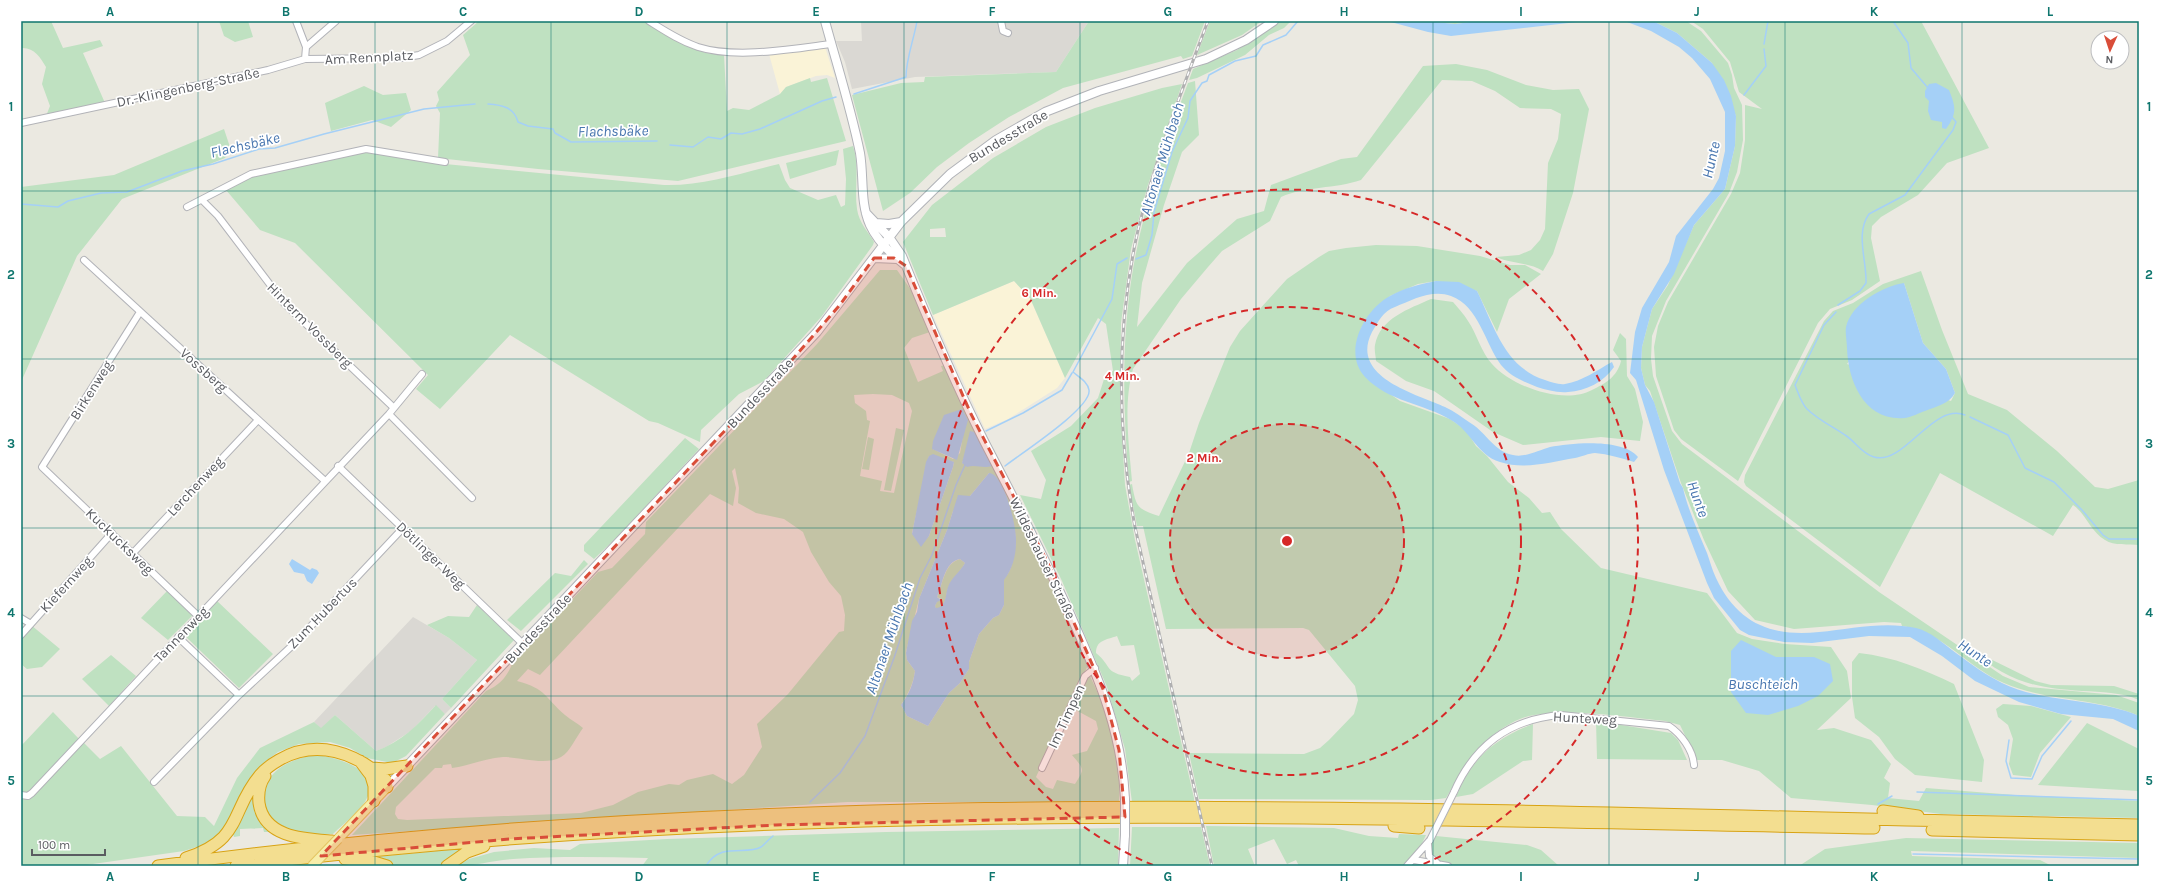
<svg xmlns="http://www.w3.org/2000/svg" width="2160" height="887" font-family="Karla,sans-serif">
	<rect width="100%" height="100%" fill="#ebe9e1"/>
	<path fill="#faf3d7" d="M825,47l10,31 -8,-3 -11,1 -30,11 -6,7 -11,-40z
		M1014,281l16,17 35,80 -8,10 -49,31 -23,10 -52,-114z"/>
	<path fill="#dad8d3" d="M861,21h228l-33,51 -141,5 -63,12 -7,-27 -9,-21h26z
		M413,617l36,21 28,22 -35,39 9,9 -6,6 -10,-8 -24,25 -25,16 -10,4 -41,-36 -14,14 -7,-7z"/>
	<path fill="#bfe1c1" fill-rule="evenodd" d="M21,21h30l12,27 37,-8 3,6 -20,7 22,50 -59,13 4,-10 -8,-22 4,-17c-6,-10 -12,-20 -25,-19z
		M219,21h29l5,16 -18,5 -11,-6z
		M479,21h164l35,21 28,11 18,2 3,56 6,-3 16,2 31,-16 6,-7 24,-9 1,4 16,-4 19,63 -168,40 -140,-12 -100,-11 2,-45 -4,-7 3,-6 -2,-8 33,-37 -7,-20z
		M1089,21h116l-13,35 -9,3 -2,-3 -118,32 -54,29 -40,26 -32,24 -27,26 -27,18 -31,-116 49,-12 23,-1 1,-5 131,-5z
		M1210,21h52l-20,14 -45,20z
		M1280,21h11l-7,7 -15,7 -24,20 -48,23 -8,2 4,-11 44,-19z
		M1425,21h53l-23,3z
		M1653,21h33l15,10 27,32 4,12 2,13 8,17 1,35 -6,32 -8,21 -63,108 -14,35 -1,23 2,17 19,55 10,13 197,148 124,84 26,11 87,8 23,8v13c-43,-19 -92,-14 -135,-33 -36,-15 -62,-52 -102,-57l-1,-3 -17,-1 -90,7 -39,-9 -27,-29 -24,-51 -23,-57 -31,-92 -5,-6 -4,-17 1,-21 10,-38 16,-24 26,-60 31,-36 10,-43 1,-30 -24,-53 -35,-30z
		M1691,21h230l68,127 -42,15 -29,32 -37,22 -9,9 -1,12 9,43 -28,19 -22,9 -12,14 -80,158 -57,-42 -7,-9 -18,-54 -2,-29 4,-21 10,-24 63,-108 9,-21 5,-33v-35l17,4 -23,-17 -9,-30 -27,-33z
		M1456,64l31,6 39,15 27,5 26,-1 10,20 -16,84 -20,61 -10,17c-15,-9 -31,-7 -47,-14l23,-2 12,-5 9,-10 5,-11 3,-66 10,-24 3,-25 -10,-5 -31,-1 -25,-17 -23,-10 -30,-1 -81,100c-26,9 -55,6 -80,17l-11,24 -48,30 -14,16 -27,32 -48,70c-10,35 -4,76 -1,112l-3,1c-6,-71 -8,-142 4,-213 11,-64 32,-125 55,-186l7,-2 4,54 -17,17 -18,53 -22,78 -5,44 50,-64 50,-44 27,-8 7,-26 70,-26 16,-2 66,-91z
		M1182,84l-35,104 -16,61 -10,74 -1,80 5,82 10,55 59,258v4h-62l-7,-53 -18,-62 -45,-106 -42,-86 21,4 5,-19 -15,-29 40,-25 27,-28 7,-22 8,-5 -7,-47 -8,-6 -33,60 -35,-80 -16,-17 -81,34 -30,-73 29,-37 61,-47 53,-31 49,-19 67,-20zM945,228l1,9h-16v-8zM1117,636l4,10 13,-1 6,29 -8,7 -2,-4c-27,-5 -17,-10 -34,-24 0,-13 10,-13 21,-17z
		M364,86l19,9 23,-2 5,17 -20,17 -19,-7 -41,11 -6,-28z
		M224,129l7,21 -6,8 -103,41 -45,57 -56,126v-195l93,-12z
		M853,146c7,20 1,42 4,63 2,14 11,22 17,33l-1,3 -51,71 -58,65 -25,13 -38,36 -1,12 -42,-19 -9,-2 -139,-86 -70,74 -24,-20 12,-14 -133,-132 -35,-13 -34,-40 27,-15 112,-24 80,13 219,21c39,1 77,-12 115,-21l6,16 5,8 28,12 18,-5 5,12 4,-2 1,-26 -3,-30z
		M839,150l-3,15 -46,14 -4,-16z
		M1376,245l41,1 63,10 30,9h15l16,9 -32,25 -12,33 -20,-41 -41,-10 -18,3 -28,12 -29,32 5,49 34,24 50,18 16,11 10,16 11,10 21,26 21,16 13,15 8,-1 11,17 40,39 106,25 30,40 15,6 33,5 46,3 16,24 4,27 -34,32 17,-2 37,12 20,24 -7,14 6,5 -2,15 31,3 7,-13 89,7 124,6v17l-198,-4 -69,-9 -81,-7 -32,-27 -37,-11h-25l-17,-35 -15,-4c-41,-4 -90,-13 -131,-6 -16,2 -36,15 -48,26 -17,16 -28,37 -40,57l-15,2 -232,-1 -10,-46 115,1 16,-6 9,-8 25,-26 4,-14 -3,-14 -46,-56 -6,-2 -137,1 -23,-103h-6l-8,-41 3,-1c4,23 5,25 27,32l30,-63 10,-30 31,-76 10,-16 47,-52 32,-22 10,-6 17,-3z
		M880,270h17l14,20 19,42 -18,6 -8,10 14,34 25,-11 -2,-5 5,-1 82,167 61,131 -53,114 10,10 7,2 4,-9 18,4c10,-15 9,-15 -3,-29l15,-4 11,-22 -2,-8 -24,-13 14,-30 4,-2c19,39 32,83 29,126h-272l-495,33 134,-144c14,-6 21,-14 27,-29l85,-90 14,-4 33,-34 1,-12 171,-178zM873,394l19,1 17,8 3,8 -18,82 -14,-2 2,-10 -22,-5 10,-55 -3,-1 -1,-9 -11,-8 -1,-8zM965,423l-5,30 -7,6 -20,-10zM974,432l3,4 15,30h-21l-9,-3zM929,456l25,6 -1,5 -24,69 -4,4 -9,-1 -4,-6zM735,468l4,20 -1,15 18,10 28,6 19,13 8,20 18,30 12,14 4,19 -1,16 -5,1 -51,62 -31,30 5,23 -18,28 -12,9 -19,-10 -26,6 -8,5 -10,-1 -31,8 -25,13 -32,8 -174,7 -9,-1 -3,-5 1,-7 39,-39h7l1,-3 8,-1 1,4c17,-2 33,-10 51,-11 18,0 42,9 58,0 9,-5 15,-20 22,-29 -6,-5 -12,-8 -18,-13 -21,-18 -18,-26 -48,-34l11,-12 12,6 170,-181 23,12 3,-18 -4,-17zM989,473c14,27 32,50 25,81 -2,11 -3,17 -10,25v26l-5,10 -6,3 -14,16 -10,28v7l-9,14 -11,10 -21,33 -21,-10 -6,-11c7,-11 12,-20 14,-34l-8,-11 -1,-8 13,-53 28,-69 6,-19 17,-15z
		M1921,271l21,59 26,64 39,16 50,41 38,36 13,2 31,-9v65c-10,-1 -25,1 -34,-5 -14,-8 -19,-26 -32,-35l-20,31 -113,-63 -60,114 -134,-101 -2,-4 1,-7 79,-154 9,-10 20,-8 30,-19zM1904,283l19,60 23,26 9,24 -4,8 -104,-37z
		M1431,299l22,3c5,6 11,12 15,19 9,13 13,31 24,43 20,23 72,41 100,26 14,-7 25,-13 29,-29l-8,-11 7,-17 6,6 1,37 8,13 8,33 -3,19 -39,-4 -78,8 -30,-13 -59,-41 -28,-10 -30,-20c0,-4 -2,-11 -1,-16 5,-27 34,-36 56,-46z
		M896,428l8,2 -13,61 -7,-1z
		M868,437l6,2 -5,31 -7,-1z
		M685,438l14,11 -81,87 -24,23 -10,-8v-6z
		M960,559l5,4c-4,8 -12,14 -16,23 -4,7 -1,22 -13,23l-1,-3 2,-5 4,-2 -4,-2c6,-13 7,-34 23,-38z
		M584,560l4,4 -67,67 -14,-11 48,-47 16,3z
		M168,590l25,25 -25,25 -27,-22z
		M216,600l57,54 -34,34 -55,-53z
		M477,605l37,35 -63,68 -9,-9 35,-39 -28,-22 -22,-13 21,-9 21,1z
		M31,625l29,24 -18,18 -15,2 -6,-5v-27z
		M1970,649l65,32 16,4 63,1 25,8v6c-19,-8 -37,-8 -57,-9 -49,-3 -75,-10 -112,-42z
		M1859,653c35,4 64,16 95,31l30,76 -2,22 -67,-7 -20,-16 -16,-22 -24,-19 -3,-21v-35z
		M111,655l25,21 -27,30 -27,-27z
		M2003,704l28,2 40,11 -31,36 -9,24 -18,-2 -4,-11 4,-25 -5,-14 -10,-8 -2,-8z
		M436,705l9,9 -39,42 -14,7 -25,-5 -17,-10 -20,-6 -31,2 -21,8 -12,9 -15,17 -31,57 -14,9 -22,7 -105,15h-58v-67l5,-1 57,-56 17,17 21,-13 56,70 28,1 9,9 23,-48 23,-30 54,-26 7,6 14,-13 41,36c25,-9 42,-26 60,-46z
		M53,712l27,28 -51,54 -6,1 -2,-3v-46z
		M1596,721l75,12 7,7 9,20 -90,-1z
		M2087,723l52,26v42l-101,-6z
		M1533,724l-1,36 -9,1 -50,33 -17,3c16,-39 38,-58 77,-73z
		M314,755c19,1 65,13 54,41 -6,15 -24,27 -35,38 -17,0 -39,2 -54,-7 -9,-6 -15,-16 -15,-26 -1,-30 24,-41 50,-46z
		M255,784l17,48h-8l-1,-4 -23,1v7l-6,1 -2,-6z
		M1206,826l128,2 35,8 29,2 1,-4 27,1 -8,17 -14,14h-105l-3,-6 -9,4 -13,-25 -26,10 7,17h-41z
		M1132,827h69l9,39h-80z
		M1119,828l-1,38h-476l6,-8c-45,-1 -90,-2 -135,1 -20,1 -37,7 -57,7l13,-7 25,-7 40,-4 36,2 10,-6 87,-5 219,-7z
		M1436,836l91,9 14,5 18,16h-103c-18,-4 -35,-9 -20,-30z
		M1906,838l233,5v15l-228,-7 1,5 128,4 12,6h-253l26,-17z
		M468,848l-24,18h-52l-28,-8z"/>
	<path fill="#a5d0f7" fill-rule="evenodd" d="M1387,21h38l30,3 23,-3h108l-135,15 -23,-4z
		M1603,21h50l24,12 35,30 12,17 7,16 5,20 -1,30 -10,43 -31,36 -20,49 -22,35 -10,38 -1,21 4,17 9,17 26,81 3,5c5,22 15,43 24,65 3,8 5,17 9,25 21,45 55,59 103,54 32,-3 65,-11 97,-4 14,3 28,16 40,25 15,11 30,22 46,30 43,21 93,14 137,33v15l-26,-12 -52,-5 -42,-12 -44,-21 -33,-25 -32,-19 -41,-1 -57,7 -28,-1 -35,-7 -9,-5 -26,-32 -7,-15 -43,-113 -28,-90 -6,-7 5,-41 7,-24 27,-46 7,-26 37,-47 6,-11 6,-27v-39l-15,-33 -18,-21 -13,-11 -28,-16 -24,-9z
		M1936,83l13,7c7,17 8,24 -3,39l-4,-1v-6l-11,-2 -3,-9 1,-10 -4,-4v-6l4,-7z
		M1436,281l23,1 18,9c17,34 27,76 68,89 6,2 14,5 20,4 18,-3 32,-14 47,-22l2,5c-10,15 -28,24 -46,25 -11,1 -21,-2 -31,-5 -13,-5 -27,-11 -36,-22 -16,-21 -22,-59 -50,-69 -19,-7 -39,4 -56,11 -12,4 -17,15 -23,25 -23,45 44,62 73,75 9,4 18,11 27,17 14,9 23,28 41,31 12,3 26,-5 37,-8 22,-4 72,-9 88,10l-4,5c-13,-4 -26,-8 -39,-9 -6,0 -14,4 -20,5 -24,4 -51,12 -75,4 -23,-7 -29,-31 -49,-42 -28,-17 -62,-18 -86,-43 -23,-25 -1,-67 25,-81 14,-8 30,-12 46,-15z
		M1904,283l19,60 23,26 9,24c-6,11 -18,13 -30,18 -6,2 -13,6 -20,7 -40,4 -57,-36 -58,-70 0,-6 -2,-15 -1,-21 5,-23 37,-41 58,-44z
		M962,409l6,11 -11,40 -25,-11 1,-8 11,-26z
		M970,431l4,1 3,4 15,30c-9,3 -16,-2 -25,1l-5,-4z
		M933,454l21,8 -1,5 -24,69 -8,11 -9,-13 14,-72 3,-6z
		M989,473c16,1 28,56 27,69 0,14 -4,28 -12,38v25l-5,10 -6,3 -14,16 -10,28v7l-9,14 -11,10 -21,33 -21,-10 -6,-11c8,-11 12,-20 14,-34l-8,-11 -1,-7 6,-32 5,-9 2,-13 28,-69 11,-35 12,1zM960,559l5,4c-5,9 -14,15 -17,24 -3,8 -1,20 -12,21l-1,-2 2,-4 4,-2 -4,-3c6,-13 7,-35 23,-38z
		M292,559l18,11 2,-2 5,2 2,3 -7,11 -5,-3 -3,-7 -10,-2 -5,-8z
		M1741,640l35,17h38l16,7 3,17 -15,15 -20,10 -30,9 -22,-2 -15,-21v-41z"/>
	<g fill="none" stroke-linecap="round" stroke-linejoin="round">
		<path stroke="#a5d0f7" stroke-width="1.5" d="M1893,21l15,22 3,25 17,20
			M1764,44l4,-23
			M854,94l52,-17c0,-18 8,-38 11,-56
			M1744,95l22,-29 -2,-17
			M488,104c14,1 26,3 30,18l10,4 25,3 2,4 16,9 86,-1
			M670,145l23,2 15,-10 13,2 10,-6 11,1 18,-5 62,-28 14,-4
			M21,204l37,3 10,-6 33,-8 26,-1 55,-21 31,-7 46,-15 16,-1 49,-14 100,-25 51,-5
			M1136,259l10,-4 6,-20 2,-23 18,-60 16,-34 2,-17 12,-18 5,-2 2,-6 26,-14 21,-5 7,-11 23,-10 12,-14
			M1838,305l22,-14 6,-8c1,-22 -11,-50 3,-69l36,-19 48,-65 3,-8 -4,-5
			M1836,312l-12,13 -29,60c3,7 6,18 12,24 10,10 26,18 38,26 10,6 17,19 29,22 30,9 59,-55 91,-42
			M1970,417l38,18 17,33 29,14 28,28 21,25 6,4h30
			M986,431l37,-18 39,-23 10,-17
			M1005,466c15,-12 87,-58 84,-76 -1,-8 -10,-13 -16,-18l39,-73 5,-35 10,-6
			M2009,740l-3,21 5,17 21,1 10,-23 29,-35
			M1917,792l222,8
			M810,802l30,-29 25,-37 29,-78 26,-80 12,-23 24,-70 9,-20
			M1878,804l14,-8
			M1913,854l226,5
			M706,866c15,-25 40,-10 55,-19 4,-3 8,-8 12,-11"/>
		<defs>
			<path id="minor" d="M296,21l10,26 -1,12
				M649,21c16,10 31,20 49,26 38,12 94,2 133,-3
				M1001,21l2,10 5,2
				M306,47l30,-26
				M21,123l247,-53 37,-11 97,-1 17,-3 28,-14 24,-20
				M202,200l16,16 66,87 109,104
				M187,207l64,-33 115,-25 79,13
				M84,260l241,221
				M140,312l-98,155 156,149
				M389,414l83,84
				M338,466l185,178
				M133,553l125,-133
				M21,618l10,6
				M21,635l91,-102
				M178,637l61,58 56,-52 108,-115
				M1042,768l43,-92 10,-8
				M154,782l85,-87
				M1454,792c21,-48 56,-73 107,-77l108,11c12,8 24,24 25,39
				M21,795l7,1 4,-3 357,-379 33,-40
				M1428,844l1,12 8,7
				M1414,860l34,6
				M1407,866l23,-26"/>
			<path id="secondary" d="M825,21c12,44 26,88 35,132 4,24 0,50 10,72 7,15 21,29 34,39
				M866,213l23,24 13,19c25,62 52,125 82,185 31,60 63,120 90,182 26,58 48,111 51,176
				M876,223l13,1 12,-2
				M874,258l24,1
				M387,787l430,-455 84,-110 49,-48 46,-34 49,-28 54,-21 107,-32 40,-19 28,-19
				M1123,866l2,-31"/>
			<path id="primary" d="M338,839l49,-52"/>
			<path id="motorway" d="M372,768l13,1 22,-3
				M265,776c-5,7 -7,17 -6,27 5,35 46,36 73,38
				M371,776l3,10v15
				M1883,811l35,5
				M1394,826l25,2
				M1932,830l207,5
				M186,858c58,-19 43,-46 74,-83 5,-6 12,-11 19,-15 38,-22 77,-7 107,20l1,7c-12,-3 -20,-17 -27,-26
				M345,859l29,3 13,4
				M158,866c654,-90 1323,-53 1981,-41
				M236,866c543,-68 1093,-48 1638,-38
				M447,866l20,-14 17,-6"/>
		</defs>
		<use href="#minor" stroke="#b2b3b8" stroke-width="8"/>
		<use href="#secondary" stroke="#b1b3b8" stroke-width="10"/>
		<use href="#primary" stroke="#e4c561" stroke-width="11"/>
		<use href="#motorway" stroke="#d8a314" stroke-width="13"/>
		<use href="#minor" stroke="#fff" stroke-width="6"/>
		<use href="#secondary" stroke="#fff" stroke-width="8"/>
		<use href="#primary" stroke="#f7eeaa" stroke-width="9"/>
		<use href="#motorway" stroke="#f3de90" stroke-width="11"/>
		<defs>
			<path id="rail" d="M1208,21c-26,69 -53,138 -70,209 -22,98 -21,199 -3,297l77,339"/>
		</defs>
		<use href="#rail" stroke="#b0b0b1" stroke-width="3"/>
		<use href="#rail" stroke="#fff" stroke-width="1.5" stroke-dasharray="4.5" stroke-linecap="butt"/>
		<defs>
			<path id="minor-bridge" d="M1430,840l24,-48"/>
			<path id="secondary-bridge" d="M1125,799v36"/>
			<path id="primary-bridge" d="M312,866l26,-27"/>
		</defs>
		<use href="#minor-bridge" stroke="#b2b3b8" stroke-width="8" stroke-linecap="butt"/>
		<use href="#secondary-bridge" stroke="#b1b3b8" stroke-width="10" stroke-linecap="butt"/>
		<use href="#primary-bridge" stroke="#e4c561" stroke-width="11" stroke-linecap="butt"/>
		<use href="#minor-bridge" stroke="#fff" stroke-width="6"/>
		<use href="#secondary-bridge" stroke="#fff" stroke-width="8"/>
		<use href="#primary-bridge" stroke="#f7eeaa" stroke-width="9"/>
	</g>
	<path fill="#d94d39" fill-opacity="0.2" stroke="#d94d39" stroke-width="3" stroke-dasharray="8 5" stroke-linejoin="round" d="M874,258h20l12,8 65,148 76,147 56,128 16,61 6,67 -349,8 -266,14 -189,17 470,-495 48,-55z"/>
	<path fill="none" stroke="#0f766e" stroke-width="1" stroke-opacity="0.55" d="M198,21v845M375,21v845M551,21v845M727,21v845M904,21v845M1080,21v845M1256,21v845M1433,21v845M1609,21v845M1785,21v845M1962,21v845M21,191h2118M21,359h2118M21,528h2118M21,696h2118"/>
	<circle cx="1287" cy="541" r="117" fill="#d62828" fill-opacity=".12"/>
	<g fill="none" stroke="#d62828" stroke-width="2" stroke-dasharray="7 5">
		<circle cx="1287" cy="541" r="117"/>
		<circle cx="1287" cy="541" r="234"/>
		<path d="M1153 865A351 351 0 1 1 1421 865"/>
	</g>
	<g text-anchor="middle" stroke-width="3.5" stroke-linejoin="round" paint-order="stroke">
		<g font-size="14" fill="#5a5c61" stroke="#fff">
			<text transform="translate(369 57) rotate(-3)" y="5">Am Rennplatz</text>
			<text transform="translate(188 87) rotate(-12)" y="5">Dr.-Klingenberg-Straße</text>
			<text transform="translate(1008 136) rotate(-31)" y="5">Bundesstraße</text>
			<text transform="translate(310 325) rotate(45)" y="5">Hinterm Vossberg</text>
			<text transform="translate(204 370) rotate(42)" y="5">Vossberg</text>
			<text transform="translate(91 390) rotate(-58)" y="5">Birkenweg</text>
			<text transform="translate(760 393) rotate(-47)" y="5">Bundesstraße</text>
			<text transform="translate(195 486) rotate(-47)" y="5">Lerchenweg</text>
			<text transform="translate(120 541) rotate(44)" y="5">Kuckucksweg</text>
			<text transform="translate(431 555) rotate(44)" y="5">Dötlinger Weg</text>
			<text transform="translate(1043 558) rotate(64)" y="5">Wildeshauser Straße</text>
			<text transform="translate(66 584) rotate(-48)" y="5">Kiefernweg</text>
			<text transform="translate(322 613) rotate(-46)" y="5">Zum Hubertus</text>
			<text transform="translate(538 628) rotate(-47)" y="5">Bundesstraße</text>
			<text transform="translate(181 634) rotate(-46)" y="5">Tannenweg</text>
			<text transform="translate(1066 716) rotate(-65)" y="5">Im Timpen</text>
			<text transform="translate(1585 718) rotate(3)" y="5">Hunteweg</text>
		</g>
		<g font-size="15" font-style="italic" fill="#4876af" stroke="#fff">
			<text transform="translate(613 131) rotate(-1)" y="5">Flachsbäke</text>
			<text transform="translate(245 145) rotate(-13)" y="5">Flachsbäke</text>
			<text transform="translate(1162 159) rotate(-73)" y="5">Altonaer Mühlbach</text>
			<text transform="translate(1711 160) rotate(-77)" y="5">Hunte</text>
			<text transform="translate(1698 499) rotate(70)" y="5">Hunte</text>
			<text transform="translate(889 638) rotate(-71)" y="5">Altonaer Mühlbach</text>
			<text transform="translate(1975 653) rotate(34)" y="5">Hunte</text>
			<text x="1763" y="689">Buschteich</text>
		</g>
	</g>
	<circle cx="1287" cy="541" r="6" fill="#d62828" stroke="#fff" stroke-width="2"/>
	<g font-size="12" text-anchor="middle" font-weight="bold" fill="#d62828" stroke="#fff" stroke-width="3.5" stroke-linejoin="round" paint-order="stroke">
		<text x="1039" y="297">6 Min.</text>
		<text x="1122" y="380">4 Min.</text>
		<text x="1204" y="462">2 Min.</text>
	</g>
	<rect width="2160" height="887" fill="none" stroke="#ffffff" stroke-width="44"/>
	<g transform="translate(2110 50) rotate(183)"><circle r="19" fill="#ffffff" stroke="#bdbec0"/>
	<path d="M0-3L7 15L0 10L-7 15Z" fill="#d94d39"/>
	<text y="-6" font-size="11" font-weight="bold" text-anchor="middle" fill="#5a5c61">N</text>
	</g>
	<path d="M32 849v6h73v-6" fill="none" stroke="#5a5c61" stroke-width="2"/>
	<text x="38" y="849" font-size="12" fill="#5a5c61" stroke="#ffffff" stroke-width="3" paint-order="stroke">100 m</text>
	<rect x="22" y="22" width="2116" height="843" fill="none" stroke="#0f766e" stroke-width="1.5"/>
	<g font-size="13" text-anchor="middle" font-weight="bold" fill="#0f766e">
		<text x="110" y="16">A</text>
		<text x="286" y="16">B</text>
		<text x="463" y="16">C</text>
		<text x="639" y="16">D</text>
		<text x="816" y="16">E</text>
		<text x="992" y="16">F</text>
		<text x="1168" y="16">G</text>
		<text x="1344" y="16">H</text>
		<text x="1521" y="16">I</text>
		<text x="1697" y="16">J</text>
		<text x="1874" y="16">K</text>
		<text x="2050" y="16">L</text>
		<text x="11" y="111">1</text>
		<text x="2149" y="111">1</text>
		<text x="11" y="279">2</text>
		<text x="2149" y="279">2</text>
		<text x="11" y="448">3</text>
		<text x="2149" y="448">3</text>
		<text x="11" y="617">4</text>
		<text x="2149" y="617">4</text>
		<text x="11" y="785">5</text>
		<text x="2149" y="785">5</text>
		<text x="110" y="881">A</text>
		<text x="286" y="881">B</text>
		<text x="463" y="881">C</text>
		<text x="639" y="881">D</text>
		<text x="816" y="881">E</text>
		<text x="992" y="881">F</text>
		<text x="1168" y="881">G</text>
		<text x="1344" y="881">H</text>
		<text x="1521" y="881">I</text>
		<text x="1697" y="881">J</text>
		<text x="1874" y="881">K</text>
		<text x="2050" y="881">L</text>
	</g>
</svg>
